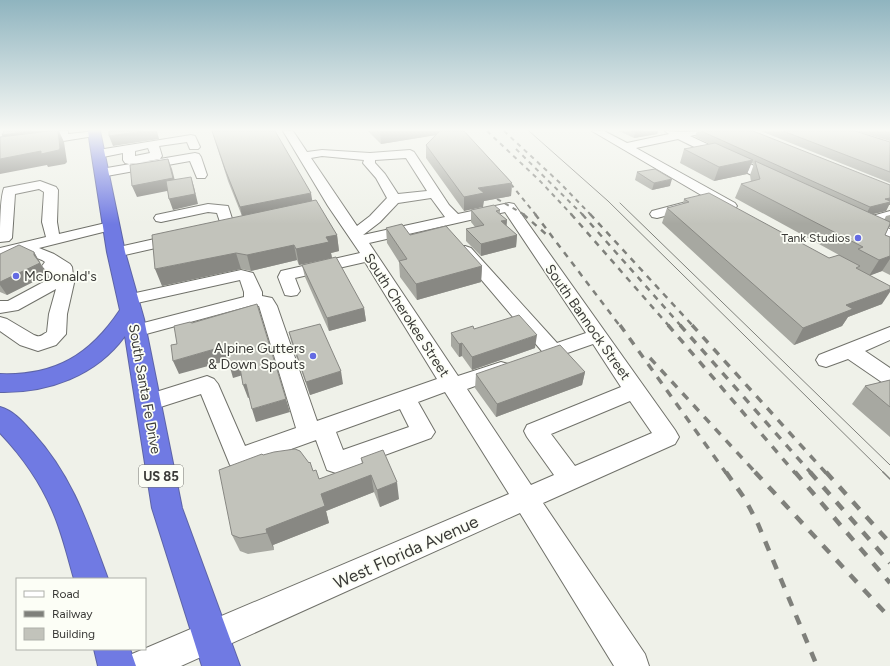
<svg xmlns="http://www.w3.org/2000/svg" width="890" height="666" font-family="Figtree,sans-serif">
	<rect width="100%" height="100%" fill="#eff1e9"/>
	<g fill="none" stroke-linecap="round" stroke-linejoin="round">
		<defs>
			<path id="minor" d="M58,131h10v3l29,-3 2,2 -5,3 -31,5 -6,-3z
				M283,131h10l14,21 15,-2 48,3 40,-3 4,2 35,53 9,9 51,-11 5,1 161,226 4,7 -4,7 -132,59 102,151 4,12h-35l-94,-153 -339,153h-53l4,-12 377,-160 -64,-102 -27,10 17,30 -4,6 -95,35 -9,-3 -11,-30 -77,28 -9,-3 -29,-71 -53,17 -8,-2 -3,-6 3,-6 67,-21 7,3 4,5 27,62 51,-18 -37,-122 -6,-1 -118,32 -7,-2 -2,-4 2,-4 116,-30v-5l-4,-12 -112,25 -6,-1 -3,-4 3,-4 119,-26 12,3 9,19v4l10,2 5,8 40,115 120,-42 -72,-117 -70,16 5,13 -3,4 -6,1 -6,-1 -7,-18 3,-6 79,-18 -32,-47zM322,156l42,4 -1,3 13,15 11,20 -17,18 -13,10 -46,-68zM406,158l21,33 -29,3 -13,-20 -10,-11v-3zM431,198l14,19 -82,18 17,-13 18,-19zM505,212l81,121 -29,10 -86,-95 -6,-2 -6,2 -2,3 89,105 7,2 40,-14 28,43 -94,38 -3,6 3,6 27,38 -23,10 -64,-96 41,-15 3,-5 -3,-5 -7,-2 -43,14 -89,-133zM630,401l22,32 -77,33 -24,-32zM400,409l9,18 -66,23 -7,-18z
				M592,131h12l23,12 42,-9 -4,-3 16,1 25,-1 -1,2 -15,3 90,42 1,3 -1,3h-10l-92,-45 -42,9 99,55 2,3 -2,3 -5,1 -5,-1z
				M191,135l4,1 5,11 -2,2h-8l-3,-7 -28,4 3,10 -2,3 -4,1 -27,4 -4,-1 -2,-3v-7l-25,5 -4,-2 -2,-2 2,-2 4,-2zM148,148l2,5 -15,3v-5z
				M195,153l4,1 2,3 6,18 -2,3h-8l-7,-17 -89,16 -4,-1 -2,-3 2,-3 4,-1z
				M40,181l16,6 2,3 -1,32 2,12 51,-12 5,1 2,3 -2,3 -76,19 15,6 16,10 2,3 2,16 -7,31 -1,20 -10,11 -18,6 -18,-6 -20,-14v-14l7,2 27,16c6,3 8,0 13,-3l2,-18 7,-25 -38,21 -18,3v-12h8l41,-22 -1,-6 -6,-7 3,-4 -3,-2 -21,-8 -21,6v-10l46,-11 -4,-15 2,-30 -5,-3 -24,5 -3,44 -3,3 -9,1c0,-14 0,-43 4,-54z
				M690,201l5,1 2,3 -2,3 -38,10 -5,-1 -2,-3 2,-3z
				M208,204l20,2 7,22 -2,3 -5,1 -5,-1 -6,-18 -9,-1 -47,10 -5,-1 -2,-3 2,-3z
				M890,211v9l-13,3 13,6v11l-33,-15 -2,-3 2,-3 8,-1z
				M177,234l5,2 3,3 -3,3 -66,15 -6,-2 -2,-3 2,-3z
				M890,327v13l-25,11 25,17v17l-7,-2 -35,-24 -22,8 -7,-2 -3,-5 3,-5z"/>
			<path id="highway" d="M88,131h12l25,121 19,67 38,189 58,158h-38l-50,-158 -27,-172c-29,40 -77,57 -125,56v-18c55,2 90,-19 120,-64l-13,-58z
				M0,407c14,4 23,15 33,26 40,44 55,92 75,146h-34c-6,-21 -11,-42 -19,-62 -12,-31 -32,-60 -55,-84z
				M94,649h36l6,17h-38z"/>
		</defs>
		<use href="#minor" stroke="#70716a" stroke-width="2"/>
		<use href="#highway" stroke="#5d64a7" stroke-width="2"/>
		<use href="#minor" fill="#fff" fill-rule="evenodd"/>
		<use href="#highway" fill="#707ae3" fill-rule="evenodd"/>
		<path stroke="#7f807b" stroke-width="1" d="M529,131l79,70 276,272
			M620,203l270,262"/>
		<path stroke="#7f807b" stroke-width="1.5" d="M883,472l7,7"/>
		<path stroke="#7f807b" stroke-width="2" stroke-dasharray="4.5 4.5" stroke-linecap="butt" d="M487,131l53,50 32,34
			M504,131l55,51 32,33
			M516,149l67,66
			M505,177l31,38
			M497,199l28,16"/>
		<path stroke="#7f807b" stroke-width="2.5" stroke-dasharray="6 6" stroke-linecap="butt" d="M523,214l24,21
			M535,214l85,112
			M571,214l98,112
			M582,214l99,112
			M590,214l103,112"/>
		<path stroke="#7f807b" stroke-width="3.5" stroke-dasharray="8 8" stroke-linecap="butt" d="M620,325l106,148
			M668,325l127,148
			M680,325l131,148
			M692,325l134,148
			M650,358l106,115"/>
		<path stroke="#7f807b" stroke-width="4.5" stroke-dasharray="10 10" stroke-linecap="butt" d="M726,472l19,27 13,25 59,142
			M755,472l135,146
			M795,472l95,111
			M810,472l80,91
			M826,472l64,71"/>
	</g>
	<path fill="#a7a8a1" d="M212,131h63l37,70 25,34 2,16 -8,2 1,5 -33,7 -2,-5 -46,11 -10,-2 -79,17 80,-70 -14,-35z
		M368,131h96l48,52 -1,13 -27,5 -20,10 -38,-53v-13l9,-10 -54,9z
		M619,131h39l-1,3 -23,4z
		M697,131h4l189,54v20h-1l-3,6 -14,3 12,6 2,-4 4,-1v12h-1l-4,8 5,2v38l-8,-4 -12,4 12,29 -34,13 -6,9 -48,19 -132,-122 5,-15 16,-4 1,-5 145,59 10,-3 -104,-57 6,-14 10,-2 -1,-7 4,-11 -3,-1 -4,11 -33,7 -34,-18 4,-14 26,-5 -15,-7z
		M761,131h94l35,11v41z
		M856,131h34v10z
		M637,172l33,14 -18,4 -17,-10z
		M471,210h29v4l7,6 -1,6 11,9 -1,12 -35,9 -15,-15v-12l9,-2 -4,-5z
		M386,228l24,7 72,31 -1,16 -64,18 -17,-23 -1,-15 -12,-19z
		M34,252l13,23 -40,20 -7,-3v-38z
		M302,265l62,43 2,13 -37,10 -24,-54z
		M474,329l61,19 -63,22 -10,-14 -3,1 -8,-11v-13z
		M289,332l54,52 -33,11 -18,-50z
		M585,372l-3,13 -86,32 -21,-29 1,-14z
		M890,380v57l-38,-33 13,-18z
		M263,455l50,16 6,8 43,-15 -1,-6 38,41 -19,8 -6,-15 -48,19 3,12 -56,22 1,5 -26,4 -8,-3 -8,-16z"/>
	<path fill="#888883" d="M31,131h19l-44,11 -4,-7z
		M59,131l5,11 3,20 -2,2 -17,3 -1,-2 -47,9v-15z
		M144,131h13l2,8 -46,7 -4,-10z
		M380,131h69v2l-68,11z
		M643,131h15l-1,3 -23,4 1,-6z
		M168,159l4,10 5,20 -40,8 -5,-11z
		M753,160l-6,14 -33,7 5,-14z
		M191,177l3,10 4,17 -25,6 -4,-11z
		M672,179l-2,7 -18,4 2,-7z
		M512,183l-1,13 -27,5 -1,6 -19,4v-14l14,-9z
		M311,193l2,12 -70,15 -3,-13z
		M890,198v7h-1l-3,6 -21,5 5,-9 15,-8z
		M507,220l-1,12 -5,-11z
		M337,235l2,16 -8,2 1,5 -33,7 -3,-16 30,-12z
		M517,235l-1,12 -35,9v-12z
		M294,245l3,15 -46,11 -4,-16z
		M34,252l13,23 -40,20 -7,-10v-3l34,-27z
		M236,253l5,16 -79,17 -7,-17z
		M890,256v3l-8,12 -13,5 10,-16z
		M482,266l-1,16 -64,18 -1,-16z
		M890,289v3l-8,12 -34,13 -6,9 -48,19 9,-17 43,-23z
		M364,308l2,13 -37,10 -2,-13z
		M537,335l-2,13 -63,22v-13z
		M462,343v13l-3,1v-13z
		M225,346l5,14 -51,14 -6,-13z
		M239,362l4,13 -10,3 -4,-14z
		M341,371l2,13 -33,11 -4,-13z
		M585,372l-3,13 -86,32 1,-13z
		M246,384l5,13 -3,1 -5,-13z
		M286,399l4,13 -34,10 -4,-13z
		M371,475l3,17 -48,19 3,12 -56,22 1,5 -7,-17 -1,-4 55,-35z
		M397,482l2,17 -19,8 -3,-17z"/>
	<path fill="#c2c3bb" stroke="#888883" d="M4,131h27l-29,4z
		M50,131h8l2,17 -1,2 -18,4v-3l-41,8v-22z
		M109,131h35l-35,5z
		M212,131h63l36,62 -71,14 -15,-38z
		M440,131h24l48,52 -34,5 6,5 -20,4 -38,-52z
		M632,131h11l-8,1z
		M701,131h52l137,54v13l-5,1 5,2v1l-20,5z
		M783,131h72l35,11v30z
		M715,143l38,17 -34,7 -35,-18z
		M168,159l5,19 -41,8 -2,-21z
		M755,161l135,61v2l-5,11 5,2v19l-11,4 -21,-11 5,-2 -122,-63 19,-5z
		M655,169l17,10 -18,4 -17,-11z
		M191,177l4,17 -26,5 -3,-18z
		M709,193l120,65 10,-3 21,11 -4,2 34,18v3l-44,16 7,4 -50,19 -136,-120 22,-6 -5,-3z
		M316,200l21,35 -11,2 3,5 -33,7 -2,-4 -47,10 -11,-2 -81,16 -3,-34z
		M494,205l6,5 -4,1 11,9 -6,1 16,14 -36,9 -15,-15 18,-4 -13,-15z
		M402,224l8,11 36,-9 36,40 -66,18 -17,-23 8,-2 -21,-31z
		M19,245l15,7v3l6,8 -40,19v-28z
		M336,257l28,51 -37,10 -25,-53z
		M257,304l29,95 -34,10 -6,-25 -3,1 -4,-23 -10,2 -4,-18 -52,15 -2,-16 6,-1 -3,-18 16,-4 2,1z
		M519,315l18,20 -65,22 -10,-14 -3,1 -8,-11 22,-7 1,3z
		M320,324l21,47 -35,11 -17,-50z
		M560,345l25,27 -88,32 -21,-30z
		M890,380v27l-25,-21z
		M295,449l5,2 9,12 1,-1 3,9 3,-1 3,9 44,-16 -2,-5 22,-8 14,32 -20,8 -6,-15 -50,19 4,12 -59,23 1,4 -27,5 -8,-3 -13,-65 43,-16 1,1 11,-3z"/>
	<linearGradient id="sky" x2="0" y2="1"><stop stop-color="#8fb4bf"/><stop offset="0.58" stop-color="#f8f9f5"/><stop offset="1" stop-color="#f8f9f5" stop-opacity="0"/></linearGradient>
	<rect width="890" height="224" fill="url(#sky)"/>
	<g fill="#646be3" stroke="#fcfef6" stroke-width="1.5">
		<circle cx="858" cy="238" r="4"/>
		<circle cx="16" cy="276" r="4"/>
		<circle cx="313" cy="356" r="4"/>
	</g>
	<g text-anchor="middle" stroke-width="3.5" stroke-linejoin="round" paint-order="stroke">
		<g font-size="12" fill="#3a3a37" stroke="#fcfef6" text-anchor="end">
			<text x="850" y="242">Tank Studios</text>
		</g>
		<rect fill="#fcfef6" stroke="#747570" stroke-width="1" x="139" y="465" width="44" height="22" rx="3"/>
		<g font-size="13" font-weight="bold" fill="#3a3a37">
			<text x="161" y="481">US 85</text>
		</g>
		<g font-size="14" fill="#3a3a37" stroke="#fcfef6" text-anchor="start">
			<text x="24" y="281">McDonald's</text>
			<text x="305" y="353" text-anchor="end">Alpine Gutters<tspan x="305" dy="16">&amp; Down Spouts</tspan></text>
		</g>
		<g font-size="14" fill="#3a3a37" stroke="#fcfef6">
			<text transform="translate(407 315) rotate(57)" y="5">South Cherokee Street</text>
			<text transform="translate(588 322) rotate(55)" y="5">South Bannock Street</text>
			<text transform="translate(145 389) rotate(80)" y="5">South Santa Fe Drive</text>
		</g>
		<g font-size="17" fill="#3a3a37" stroke="#fcfef6">
			<text transform="translate(406 552) rotate(-24)" y="6">West Florida Avenue</text>
		</g>
	</g>
	<rect x="16" y="578" width="130" height="72" fill="#fcfef6" stroke="#aeb0aa"/>
	<rect x="24" y="591" width="20" height="6" fill="#ffffff" stroke="#aeb0aa"/>
	<text x="52" y="598" font-size="12" fill="#3a3a37">Road</text>
	<rect x="24" y="611" width="20" height="6" fill="#7f807b" stroke="#aeb0aa"/>
	<text x="52" y="618" font-size="12" fill="#3a3a37">Railway</text>
	<rect x="24" y="628" width="20" height="12" fill="#c2c3bb" stroke="#aeb0aa"/>
	<text x="52" y="638" font-size="12" fill="#3a3a37">Building</text>
</svg>
